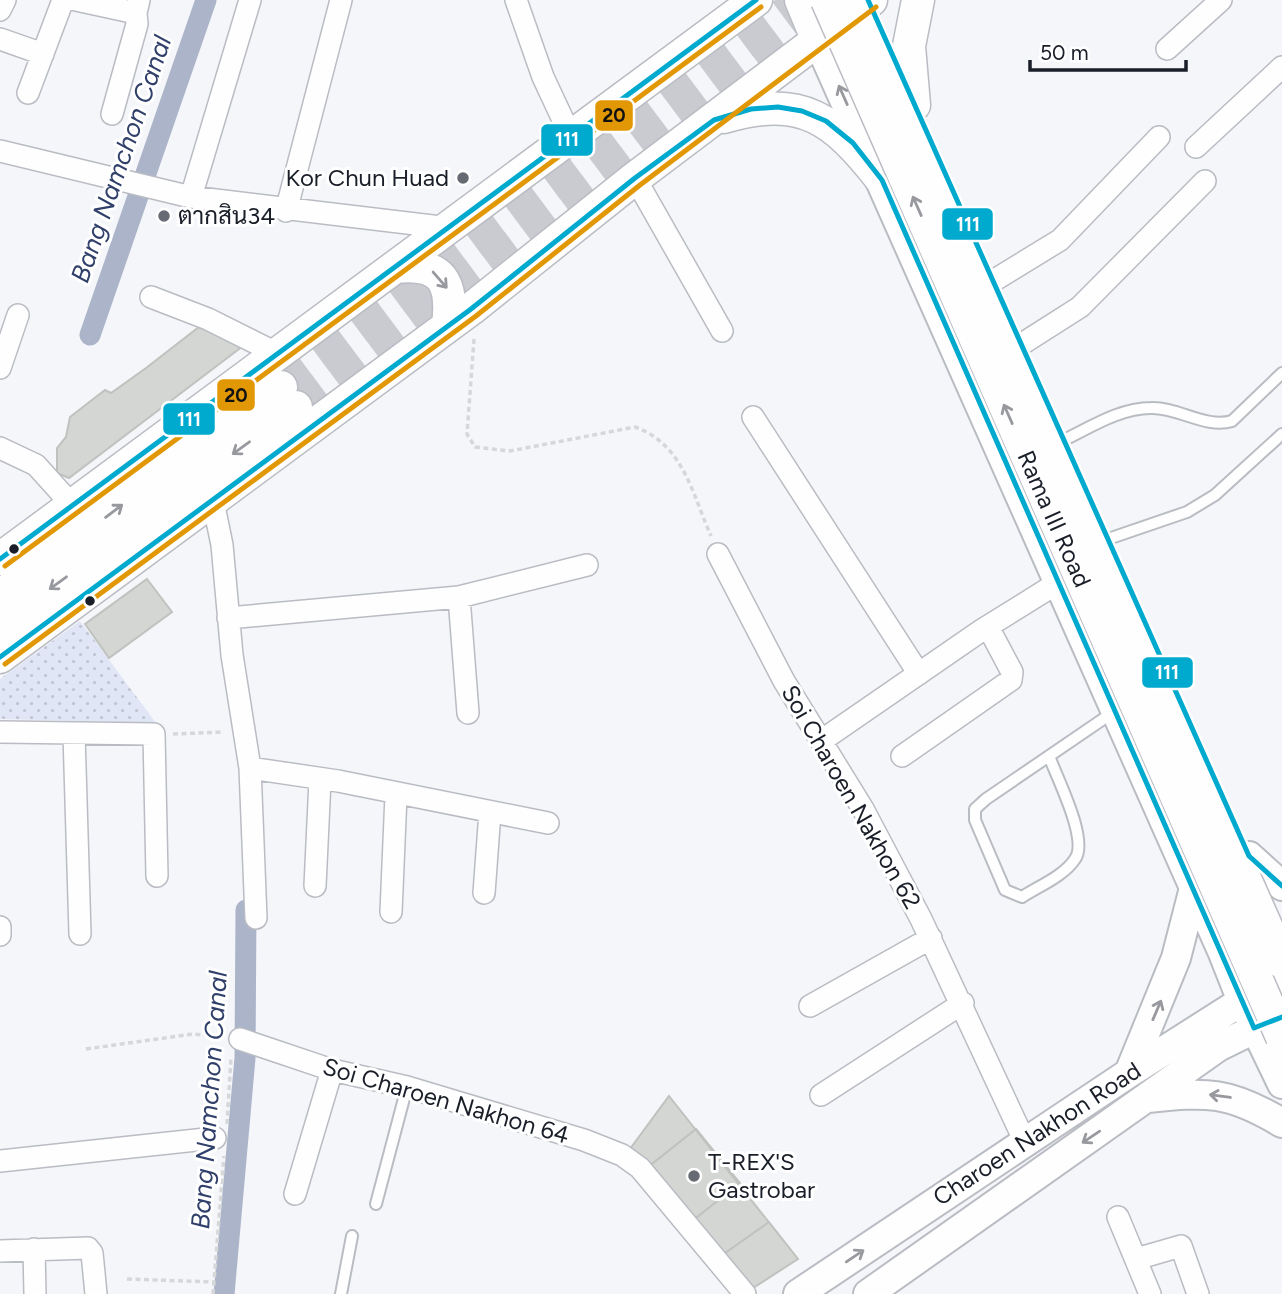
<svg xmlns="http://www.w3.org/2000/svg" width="1282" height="1294" font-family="Figtree,Sarabun,sans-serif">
	<defs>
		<pattern id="green-dots" width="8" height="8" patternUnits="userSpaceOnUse" patternTransform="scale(1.75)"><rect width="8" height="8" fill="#e0e6f5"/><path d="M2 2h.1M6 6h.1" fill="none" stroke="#c0c5d2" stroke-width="1.8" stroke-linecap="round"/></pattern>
	</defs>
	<rect width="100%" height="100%" fill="#f5f6fa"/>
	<path fill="url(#green-dots)" d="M80,621l76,102 -156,-4v-40z"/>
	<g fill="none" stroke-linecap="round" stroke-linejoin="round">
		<path stroke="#abb4c9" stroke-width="21" d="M90,335l116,-335
			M224,1294l21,-236 1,-148"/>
	</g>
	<path fill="#d3d6d2" stroke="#bfc2be" stroke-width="2" d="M199,327l44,19 -174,132 -12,-5v-25l9,-11 4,-20 35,-27 6,3 35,-25z
		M147,579l25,33 -63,46 -24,-34z
		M669,1096l129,163 -48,31 -120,-141z
		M696,1129l44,54 -48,38 -45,-53z
		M769,1222l29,37 -48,31 -29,-34z"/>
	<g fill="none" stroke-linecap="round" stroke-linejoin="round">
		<path stroke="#c9cbd0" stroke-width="32" stroke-dasharray="32 16" stroke-linecap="butt" d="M281,387l521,-387
			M296,407l535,-398"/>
		<defs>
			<path id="lane" d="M1064,440c27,-13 56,-32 87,-32 27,-1 55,21 81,13l50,-48
				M1108,539l79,-27 28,-17 67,-61
				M1049,756c8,22 40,84 26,103 -11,17 -36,27 -53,38l-17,-7 -30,-70v-11l11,-10 129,-88
				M376,1204l31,-117
				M341,1294l11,-58"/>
			<path id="street" d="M76,0l60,13 3,-13
				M516,0l27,77 29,62
				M0,10l5,-10
				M0,39l43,15
				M1167,49l54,-49
				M28,93l35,-93
				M112,114l25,-90 -1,-11
				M1196,147l86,-80
				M0,151l191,46 258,31
				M635,178l87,153
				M191,197l59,-197
				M286,211l55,-211
				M993,281l67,-41 99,-103
				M151,297l57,22 70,35
				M1022,344l58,-37 125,-126
				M0,368l18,-53
				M753,417l166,257
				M0,448l36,17 37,41
				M213,501l9,44 10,110 18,113 6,150
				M718,554l66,127 79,128 58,110 103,221
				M459,597l9,116
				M228,618l231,-21 128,-32
				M0,732l154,2 3,142
				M74,734l6,200
				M821,741l161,-111 77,-48
				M902,756l109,-76 1,-8 -24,-45
				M250,768l88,13 210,42
				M315,886l5,-106
				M484,893l6,-81
				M391,912l5,-117
				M0,927v8
				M810,1006l121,-68
				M240,1039l92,31 75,17 177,53 38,15 18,13 105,126
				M821,1095l142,-92
				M0,1161l215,-23
				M295,1194l37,-124
				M1118,1217l32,77
				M34,1249l1,45
				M0,1251l88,-3 4,5 4,41
				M1136,1259l45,-13 17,48"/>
			<path id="secondary" d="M818,41l405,912 19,48 40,83
				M1249,856l33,30
				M1129,1073l47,-115 18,-70
				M1148,1098c60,-6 81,-7 134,25
				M798,1294l331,-221 113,-72 40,-18
				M868,1294l350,-247 53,-26"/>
			<path id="primary" d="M801,0l17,41
				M914,105l-5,-59 9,-46
				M724,117c79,-23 110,2 158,63
				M395,267c49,-5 58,16 53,59
				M0,559l756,-559
				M0,596l281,-209
				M0,626l296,-219
				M0,657l471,-348 164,-131 236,-178"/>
		</defs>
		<use href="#lane" stroke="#babcc3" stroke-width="14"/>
		<use href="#street" stroke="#babcc3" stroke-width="24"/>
		<use href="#secondary" stroke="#babcc3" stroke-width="32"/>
		<use href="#primary" stroke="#babcc3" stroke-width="35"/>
		<path stroke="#d6d7d8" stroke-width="3.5" stroke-dasharray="5 3.5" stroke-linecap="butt" d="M474,339l-7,95 8,13 35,4 125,-24c48,17 57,66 76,109
			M173,734l51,-2
			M86,1049l107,-15 27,3
			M227,1124l4,-66
			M127,1279l87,3
			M213,1294l11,-138"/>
		<use href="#lane" stroke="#fefefe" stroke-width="10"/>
		<use href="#street" stroke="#fefefe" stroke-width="21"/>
		<use href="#secondary" stroke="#fefefe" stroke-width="28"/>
		<use href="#primary" stroke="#fefefe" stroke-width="32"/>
		<defs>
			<path id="primary-bridge" d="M827,0l455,1037
				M854,0l428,962"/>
		</defs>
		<use href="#primary-bridge" stroke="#babcc3" stroke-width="35" stroke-linecap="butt"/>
		<use href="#primary-bridge" stroke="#fefefe" stroke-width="32"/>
		<defs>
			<path id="bus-1" d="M868,0l381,856 33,30
				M0,559l756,-559
				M0,657l471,-348 164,-131 79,-58 37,-11 27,-2 24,4 24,10 27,22 29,37 372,848 28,-11"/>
			<path id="bus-2" d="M5,566l756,-559
				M5,664l471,-348 164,-131 236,-178"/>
		</defs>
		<use href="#bus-1" stroke="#fff" stroke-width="10"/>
		<use href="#bus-2" stroke="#fff" stroke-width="10"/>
		<use href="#bus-1" stroke="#00a9ce" stroke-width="5"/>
		<use href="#bus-2" stroke="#e19804" stroke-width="5"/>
	</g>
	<defs><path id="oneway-shaft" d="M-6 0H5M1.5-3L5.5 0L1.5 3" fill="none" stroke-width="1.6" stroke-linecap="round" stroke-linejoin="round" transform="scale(1.75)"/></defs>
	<g stroke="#97999e">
		<use href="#oneway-shaft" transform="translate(843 95) rotate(-114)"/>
		<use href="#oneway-shaft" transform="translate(917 206) rotate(-114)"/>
		<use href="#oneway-shaft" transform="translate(440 280) rotate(49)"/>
		<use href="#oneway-shaft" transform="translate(1008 414) rotate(-114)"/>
		<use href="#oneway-shaft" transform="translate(241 448) rotate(144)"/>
		<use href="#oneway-shaft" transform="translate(114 511) rotate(-37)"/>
		<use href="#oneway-shaft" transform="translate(58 583) rotate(144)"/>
		<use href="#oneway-shaft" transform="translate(1157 1010) rotate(-67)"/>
		<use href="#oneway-shaft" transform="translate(1220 1096) rotate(-172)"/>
		<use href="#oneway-shaft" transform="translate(1091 1137) rotate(146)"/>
		<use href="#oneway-shaft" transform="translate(855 1256) rotate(-34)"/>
	</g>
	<g fill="#666a72" stroke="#fff" stroke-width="2.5">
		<circle cx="463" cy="178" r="7"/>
		<circle cx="164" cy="216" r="7"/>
		<circle cx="694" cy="1176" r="7"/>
	</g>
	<g fill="#191e28" stroke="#fff" stroke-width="2.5">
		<circle cx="14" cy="549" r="6"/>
		<circle cx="90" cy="601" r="6"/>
	</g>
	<g text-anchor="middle" stroke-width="6" stroke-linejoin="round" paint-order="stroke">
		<g font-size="24" fill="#191e28" stroke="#fff" text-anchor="start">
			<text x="449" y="186" text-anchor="end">Kor Chun Huad</text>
			<text x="178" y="224">ตากสิน34</text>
			<text x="708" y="1170">T-REX'S<tspan x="708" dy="28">Gastrobar</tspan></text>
		</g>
		<g font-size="24" fill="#191e28" stroke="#fff">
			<text transform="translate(1054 519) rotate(66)" y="8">Rama III Road</text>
			<text transform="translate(851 797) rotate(60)" y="8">Soi Charoen Nakhon 62</text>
			<text transform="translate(446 1101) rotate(16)" y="8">Soi Charoen Nakhon 64</text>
			<text transform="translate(1037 1134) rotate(-33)" y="8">Charoen Nakhon Road</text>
		</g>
		<g font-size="26" font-style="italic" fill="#31406a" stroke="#fff">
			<text transform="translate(121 159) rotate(-71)" y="9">Bang Namchon Canal</text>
			<text transform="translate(209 1100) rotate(-86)" y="9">Bang Namchon Canal</text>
		</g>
	</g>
	<g stroke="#fff" stroke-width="2.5">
		<rect x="594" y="99" width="40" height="33" rx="7" fill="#e19804"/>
		<rect x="540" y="123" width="54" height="34" rx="7" fill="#00a9ce"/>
		<rect x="941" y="207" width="53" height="34" rx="7" fill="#00a9ce"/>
		<rect x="216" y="378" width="40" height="34" rx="7" fill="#e19804"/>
		<rect x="162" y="402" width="54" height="34" rx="7" fill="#00a9ce"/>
		<rect x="1141" y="656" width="53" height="33" rx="7" fill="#00a9ce"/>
	</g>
	<g font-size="19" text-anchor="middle" font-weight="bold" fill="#fff">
		<text x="567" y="146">111</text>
		<text x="968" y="231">111</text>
		<text x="189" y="426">111</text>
		<text x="1167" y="679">111</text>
	</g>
	<g font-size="19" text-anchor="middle" font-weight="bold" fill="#111">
		<text x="614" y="122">20</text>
		<text x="236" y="402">20</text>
	</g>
	<path d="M1030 60v10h156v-10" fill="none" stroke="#191e28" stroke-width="3.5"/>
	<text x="1040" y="60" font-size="21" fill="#191e28" stroke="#ffffff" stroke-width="5" paint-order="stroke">50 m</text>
</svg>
